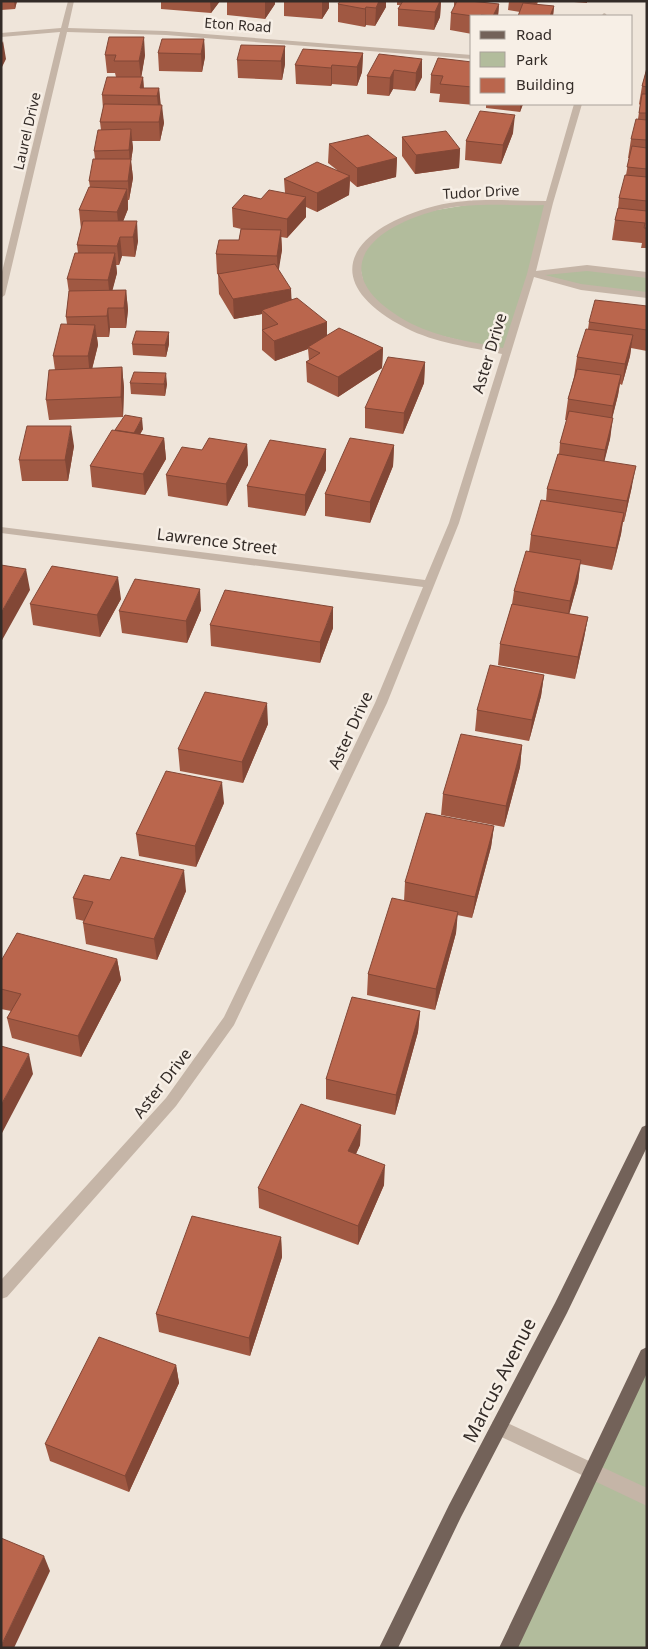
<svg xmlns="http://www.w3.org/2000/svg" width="648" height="1649" font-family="'Noto Sans',sans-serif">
	<rect width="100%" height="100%" fill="#efe5da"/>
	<path fill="#b2bc9c" d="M549,203l-18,71 56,-6 60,7v20l-66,-8 -50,-13 -24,78 -81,-20 -17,-6 -43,-30 -8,-40 9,-15 51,-28 55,-9z
		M647,1354v294h-136z"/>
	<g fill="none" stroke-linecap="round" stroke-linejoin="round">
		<path fill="#c5b5a7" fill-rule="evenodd" d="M68,1h6l-6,27 98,3 306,24v4l-306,-24 -99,-3 -62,263 -4,3v-22l59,-244 -59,5v-4l60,-5z
			M604,13l2,1 1,2h-6z
			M574,104h8l-29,99 -17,68 51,-6 60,7v6l-60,-7 -42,4 36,9 66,8v6l-66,-8 -47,-13 -75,246 -72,180 -153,322 -58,81 -169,191 -6,2v-19l165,-182 58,-81 151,-314 48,-116 -422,-54v-6l424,53 24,-57 53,-169c-32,-7 -67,-11 -96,-26 -94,-49 -52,-101 29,-122 36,-9 74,-5 111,-5zM544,205l-17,69 -24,74c-30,-6 -63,-10 -91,-24 -87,-46 -51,-94 26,-114 35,-8 71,-4 106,-5z"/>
		<path fill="#c5b5a7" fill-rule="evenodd" d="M499,1419l148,69v18l-154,-73 -2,-6 2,-6z"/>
		<path fill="#736259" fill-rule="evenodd" d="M647,1125v22l-80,166 -106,204 -63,131h-19l70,-143 106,-202 87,-176z
			M647,1347v26l-129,275h-19l142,-298z"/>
	</g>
	<path fill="#a05842" d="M1,1h16l-2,8 -14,1z
		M161,1h59l-9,12 -50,-4z
		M227,1h48v3l-10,15 -38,-4z
		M284,1h45v7l-7,11 -38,-3z
		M340,1h46v6l-11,19 -9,-1 -1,2 -27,-5v-18z
		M397,1h44l-1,16 -6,13 -36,-4v-17l2,-4h-3z
		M454,1h18l27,3 -1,12h-26v18l-22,-4 1,-17 3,-5z
		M509,1h29l-1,4 17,1 -1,10h-35l2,-4 -12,-2z
		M561,1h26v2z
		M204,39l1,18 -3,15 -43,-1 -1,-18z
		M285,46v18l-3,16 -44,-2 -1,-18z
		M363,53l-1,19 -5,14 -25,-2 -1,2 -35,-2 -1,-19z
		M105,55h40l-4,22h2l1,11h15l1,17 4,18 -4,18h-28l1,7 -2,13 2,17 -4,22h-1v9l-5,12 15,20 -3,16 -13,-1 -3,9h-3l1,8 -5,17h14l2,20 -2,18h-16l-1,9h-12l1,8 -6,24 30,-2 2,21 -1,29 -74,3 -3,-20 9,-30 -2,-14 14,-32 -1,-7 3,-24 -2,-14 11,-26 -1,-8 4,-16 -2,-19 11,-23 -1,-6 6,-22 -1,-8 7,-21 -1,-8 3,-13 -1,-14 14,-18 -1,-4h-8z
		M422,59v18l-7,14 -22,-2 -4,7 -22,-2v-18z
		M472,62v42h3v1l-36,-3 1,-8 -10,-1 1,-18z
		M647,68v180h-6l1,-5 -30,-3 3,-20 3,-12 1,-10 7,-23 3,-17h-1l3,-19 7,-20 2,-14 -1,-1 3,-18z
		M486,104h37l-3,8 -34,-4z
		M513,133l-12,31 -36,-4 1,-19z
		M402,137l58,12 -1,19 -44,6 -13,-18z
		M329,144l68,14 -1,19 -39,10 -7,-6 -1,14 -32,17 -11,-5v10l-19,21 -6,-1 1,13 -4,19 14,31 35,22v14l56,12 -1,20 -44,29 -31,-15 -1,-20 3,-2 -1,-11 -33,12 -13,-11v-36l-28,5 -15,-25 -1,-20h2h-3l-1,-20 23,-14 2,-11 -8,-2 -1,-19 29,-9 24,-6 -1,-14 53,-9 -9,-7z
		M647,306v45l-16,-3 -1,8 -8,29 -2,-1 -2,11 -6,23 -2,21 -6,22 28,25 -8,36h-1l-2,12 -9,36 -32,-6 -2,18 -9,32 19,3 -4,21 -9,41 -77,-14 2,-21 12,-40 2,-13 15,-39 2,-17 15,-34 1,-12 12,-35 1,-11 7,-23h-2l3,-21 6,-22 3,-20 11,-28 1,-7z
		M132,344h37l-3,13 -33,-2z
		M425,362l-1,21 -21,51 -38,-6v-20z
		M130,383l37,1 -2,12 -34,-2z
		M143,429l-3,5 24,4 2,21 -21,36 -53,-8 -2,-21 25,-36z
		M247,444l1,21 -21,41 -59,-10 -2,-21 36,-25z
		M394,445l-1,21 -23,57 -45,-7v-22z
		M74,446l-6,35h-46l-3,-21z
		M326,449v21l-21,46 -57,-9 -1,-21z
		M121,599l-21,38 -67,-12 -3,-21z
		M201,610l-14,33 -65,-10 -3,-22z
		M210,625l123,3 -13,35 -109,-17z
		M544,675l-3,21 -12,45 -54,-10 2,-21z
		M268,724l-25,59 -63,-12 -2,-22z
		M522,745l-2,22 -16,60 -63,-12 2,-21z
		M224,803l-28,64 -57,-11 -3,-22z
		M494,826l-3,21 -19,71 -15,-3 -1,18 -21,77 -68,-15 1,-21 36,-73 1,-19z
		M110,880l76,11 -29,69 -71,-16 -3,-21 1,-2 -8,-2 -3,-21z
		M117,959l4,21 -40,77 -69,-19 -5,-20 4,-7 -10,-2v-48z
		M420,1011l-2,21 -23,83 -69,-16v-20z
		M361,1125l-1,20 -4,9 28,31 -26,60 -99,-37 -1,-20z
		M281,1237l1,20 -32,99 -91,-24 -3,-18z
		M176,1365l3,18 -50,109 -79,-31 -5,-17z"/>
	<path fill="#824736" d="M14,1h3l-2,8z
		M210,1h10l-9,12z
		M265,1h10v3l-10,15z
		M322,1h7v7l-7,11z
		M379,1h7v6l-11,19 1,-18z
		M440,1h1l-1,16 -6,13 1,-18z
		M499,4l-1,12h-5z
		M554,6l-1,10h-3z
		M366,7v18l-1,2v-18z
		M144,37l1,18 -4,24 -2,-18z
		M204,39l1,18 -3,15 -1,-18z
		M3,41l3,18 -5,10v-24z
		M285,46v18l-3,16 -1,-19z
		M363,53l-1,19 -5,14v-19z
		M422,59v18l-7,14 1,-18z
		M332,65v19l-1,2v-18z
		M394,70l-1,19 -4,7 1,-18z
		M143,77l1,19 -4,-8z
		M159,88l2,18 -2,9 -2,-19z
		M520,104h3l-3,8z
		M162,105l2,18 -4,18 -1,-19z
		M515,115l-2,18 -12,31 2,-19z
		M131,129l2,19 -2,13 2,17 -4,22 -1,-19 2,-15 -1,-16z
		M460,149l-1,19 -44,6 1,-19z
		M397,158l-1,19 -39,10v-19z
		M350,176l-1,19 -32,17v-19z
		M127,189l1,20 -9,23 -2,-20z
		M306,197v20l-19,21v-19z
		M137,221l1,20 -3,16 -2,-20z
		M281,230l1,20 -4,25 -1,-19z
		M120,237l2,19 -3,9 -2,-19z
		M115,253l2,20 -7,27 -2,-20z
		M291,289l1,20 -30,1v4l-28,5 -1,-20z
		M126,290l2,20 -2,18 -2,-20z
		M108,308l2,20 -1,9 -2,-21z
		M327,322v21l-19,4v2l-33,12 -1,-20z
		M95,325l3,20 -8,32 -2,-21z
		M169,332v12l-3,13 -1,-12z
		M633,335l-3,21 -8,29 3,-21z
		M383,348l-1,20 -44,29v-20z
		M425,362l-1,21 -21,51 1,-21z
		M122,367l2,21 -1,29 -2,-20z
		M166,373l1,11 -2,12 -1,-12z
		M621,375l-3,20 -8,32 3,-21z
		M142,418l1,11 -9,17 -1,-11z
		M613,418l-3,21 -8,32 3,-21z
		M71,426l3,20 -6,35 -3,-21z
		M164,438l2,21 -21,36 -2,-21z
		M247,444l1,21 -21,41 -1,-22z
		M394,445l-1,21 -23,57v-21z
		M326,449v21l-21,46v-21z
		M636,466l-4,20 -8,36 3,-21z
		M624,513l-3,21 -9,36 4,-22z
		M581,560l-3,22 -11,40 3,-21z
		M26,569l4,21 -29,52v-29z
		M118,577l3,22 -21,38 -3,-22z
		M200,589l1,21 -14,33 -1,-22z
		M333,607v21l-13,35v-21z
		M588,617l-4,21 -9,41 3,-22z
		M544,675l-3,21 -12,45 3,-21z
		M267,703l1,21 -25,59 -1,-21z
		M522,745l-2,22 -16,60 2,-21z
		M222,782l2,21 -28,64 -1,-21z
		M494,826l-3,21 -19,71 3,-21z
		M184,870l2,21 -29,69 -3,-21z
		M458,912l-2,21 -21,77 1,-21z
		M117,959l4,21 -40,77 -3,-21z
		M420,1011l-2,21 -23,83 1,-20z
		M29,1054l4,20 -32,61v-30z
		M361,1125l-1,20 -12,26v-20z
		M385,1165l-1,20 -26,60v-19z
		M281,1237l1,20 -32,99 -1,-18z
		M176,1365l3,18 -50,109 -4,-16z
		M44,1556l6,15 -36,77h-13v-2z"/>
	<path fill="#ba664d" stroke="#824736" d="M340,1h39l-3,7 -10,-1 -1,2 -27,-5z
		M403,1h37l-5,11 -37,-3z
		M457,1h13l29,3 -6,12 -12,-1 -1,1h-7l-22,-3z
		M514,1h22l-1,2z
		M523,3l31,3 -4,10h-32z
		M109,37h35l-5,24h-25l2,-6h-11z
		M162,39h42l-3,15 -43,-1z
		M241,45l44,1 -4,15 -44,-1z
		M303,49l60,4 -6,14 -25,-2 -1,3 -36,-3z
		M379,54l43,5 -6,14 -22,-3 -4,8 -23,-2z
		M438,58l34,4v25l-32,-3 3,-8 -12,-1z
		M647,69v18l-5,-1 5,-18z
		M107,77h36l-3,11h19l-2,8 -55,-1z
		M642,94h5v19h-8z
		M104,104l58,1 -3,17h-59z
		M480,111l35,4 -12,30 -37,-4z
		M636,119l11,1v20l-16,-1z
		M131,129l-2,21 -35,1 4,-21z
		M446,131l14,18 -44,6 -14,-18z
		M368,135l29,23 -40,10 -28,-24z
		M632,146l15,2v21l-20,-2z
		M93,159h38l-3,22h-39z
		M317,162l33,14 -33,17 -33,-14z
		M625,175l22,2v24l-28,-3z
		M89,187l38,2 -10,23 -38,-2z
		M269,190l37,7 -19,22 -55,-11 12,-13 17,4z
		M618,208l29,3v17h-3l1,-5 -30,-3z
		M83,221h54l-4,16h-13l-3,9 -40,-1z
		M241,229l40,1 -4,26 -61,-2 3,-14h20z
		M75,253h40l-7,27 -41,-1z
		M275,264l16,25 -58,10 -15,-25z
		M126,290l-2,18h-16l-1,8 -41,1 3,-26z
		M297,298l30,24 -53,19 -12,-11 16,-6 -16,-14z
		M595,300l52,6v24l-58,-8z
		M61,324l34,1 -7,31h-35z
		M339,328l44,20 -45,29 -32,-15 14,-9 -12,-6z
		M586,329l47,6 -8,29 -48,-7z
		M136,331l33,1 -4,13 -33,-1z
		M388,357l37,5 -21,51 -39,-5z
		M122,367l-1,30 -75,3 3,-30z
		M577,369l44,6 -8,31 -45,-7z
		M134,372l32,1 -2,11 -34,-1z
		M569,411l44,7 -8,32 -45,-7z
		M125,415l17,3 -8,15 -19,-3z
		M27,426h44l-6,34h-46z
		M112,430l52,8 -21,36 -53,-8z
		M209,438l38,6 -21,40 -60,-9 16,-28 20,3z
		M350,438l44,7 -24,57 -45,-8z
		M270,440l56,9 -21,46 -58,-9z
		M558,454l78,12 -9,35 -80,-12z
		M541,500l83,13 -8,35 -85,-13z
		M526,551l55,9 -11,41 -56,-10z
		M1,565l25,4 -25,44z
		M52,566l66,11 -21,38 -67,-11z
		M135,579l65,10 -14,32 -67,-10z
		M225,590l108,17 -13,35 -110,-17z
		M512,604l76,13 -10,40 -78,-13z
		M490,665l54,10 -12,45 -55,-10z
		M205,692l62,11 -25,59 -64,-13z
		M461,734l61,11 -16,61 -63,-12z
		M166,771l56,11 -27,64 -59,-12z
		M426,813l68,13 -19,71 -70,-15z
		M121,857l63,13 -30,69 -71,-16 10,-21 -20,-4 11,-23 26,5z
		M392,898l66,14 -22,77 -68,-15z
		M17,933l100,26 -39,77 -71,-18 14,-24 -20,-5v-28z
		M352,997l68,14 -24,84 -70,-16z
		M1,1046l28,8 -28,51z
		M301,1104l60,21 -13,26 37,14 -27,61 -100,-38z
		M192,1216l89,21 -32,101 -93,-24z
		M99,1337l77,28 -51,111 -80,-32z
		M1,1538l43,18 -43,90z"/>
	<g text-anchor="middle" stroke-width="5" stroke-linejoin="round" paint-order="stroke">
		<g font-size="14" fill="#332b27" stroke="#f7efe6">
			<text transform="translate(238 25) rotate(4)" y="5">Eton Road</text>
			<text transform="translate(27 131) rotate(-77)" y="5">Laurel Drive</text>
			<text transform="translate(481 192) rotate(-3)" y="5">Tudor Drive</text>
		</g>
		<g font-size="16" fill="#332b27" stroke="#f7efe6">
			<text transform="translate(489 353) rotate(-73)" y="6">Aster Drive</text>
			<text transform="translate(217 541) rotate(7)" y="6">Lawrence Street</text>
			<text transform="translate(350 730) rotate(-65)" y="6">Aster Drive</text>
			<text transform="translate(162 1083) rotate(-52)" y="6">Aster Drive</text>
		</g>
		<g font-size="19" fill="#332b27" stroke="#f7efe6">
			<text transform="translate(499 1380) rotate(-63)" y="7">Marcus Avenue</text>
		</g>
	</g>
	<rect width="648" height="1649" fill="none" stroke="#332b27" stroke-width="5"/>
	<rect x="470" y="15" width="162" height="90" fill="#f7efe6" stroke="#a9a19a"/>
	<rect x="480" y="31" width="25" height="8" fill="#736259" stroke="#a9a19a"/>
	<text x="516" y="40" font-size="15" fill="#332b27">Road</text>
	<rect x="480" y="52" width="25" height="15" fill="#b2bc9c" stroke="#a9a19a"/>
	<text x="516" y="65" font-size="15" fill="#332b27">Park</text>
	<rect x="480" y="78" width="25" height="15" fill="#ba664d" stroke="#a9a19a"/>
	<text x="516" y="90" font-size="15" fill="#332b27">Building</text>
</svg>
